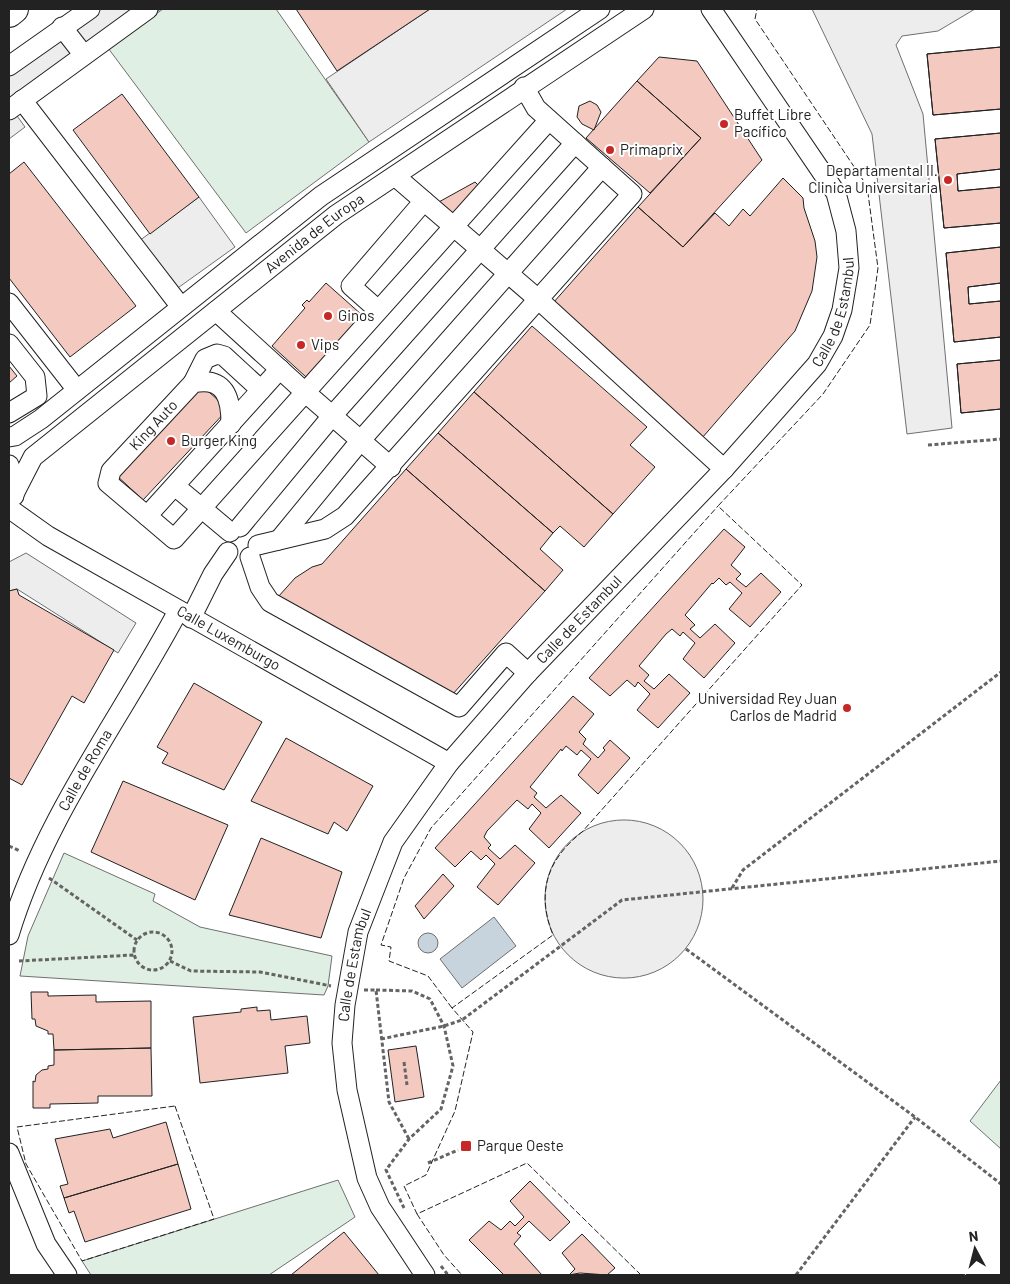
<svg xmlns="http://www.w3.org/2000/svg" width="1010" height="1284" font-family="Barlow,sans-serif">
	<rect width="100%" height="100%" fill="#fff"/>
	<path fill="#e0efe3" stroke="#6f6f6f" d="M163,9h113l93,133 -123,91 -138,-185z
		M64,853l91,41 -2,7 47,26 132,29 -4,30 -4,9 -304,-19 8,-40z
		M1001,1080v69l-31,-28z
		M338,1180l17,37 -86,58h-178l-9,-14z"/>
	<path fill="#ededed" stroke="#6f6f6f" d="M95,9h66l-146,104 10,14 -16,12v-63l88,-66z
		M430,9h137l-198,133 -43,-63z
		M812,9h163l-37,22 -36,5 -6,9 27,69 29,314 -45,6 -35,-300z
		M199,197l36,50 -60,43 -36,-49z
		M26,553l110,70 -18,30 -101,-64 -8,2v-29z
		M545 899a79 79 0 1 1 158 0a79 79 0 1 1-158 0Z"/>
	<path fill="#c7d3dd" stroke="#6f6f6f" d="M494,917l22,29 -54,42 -22,-29z
		M418 943a10 10 0 1 1 20 0a10 10 0 1 1-20 0Z"/>
	<path fill="#f3c9c0" stroke="#222" d="M296,9h134l-93,62z
		M1001,47v62l-68,6 -6,-61z
		M1001,47v62l-68,6 -6,-61z
		M659,57l38,4 65,99 -79,87 -45,-40 63,-69 -64,-57z
		M637,81l64,57 -51,55 -64,-55z
		M122,94l77,103 -49,37 -77,-104z
		M590,101l7,4 4,7 -7,18 -12,-6 -5,-7 2,-11z
		M1001,133v36l-44,5 1,17 43,-4v36l-57,5 -9,-89z
		M1001,133v36l-44,5 1,17 43,-4v36l-57,5 -9,-89z
		M24,162l112,144 -66,51 -61,-79v-104z
		M783,178l20,20 1,10 11,33 2,16 -5,34 -17,40 -93,107 -149,-135 85,-96 45,40 32,-34 14,13 14,-17 7,7z
		M475,182l6,6 -27,30 -17,-15z
		M1001,247v36l-33,4 1,17 32,-3v36l-47,5 -8,-89z
		M1001,247v36l-33,4 1,17 32,-3v36l-47,5 -8,-89z
		M326,283l36,32 -56,62 -34,-31 33,-38 -3,-3 5,-5 2,2z
		M532,326l115,101 -17,18 25,22 -42,47 -139,-122z
		M1001,360v49l-40,4 -4,-49z
		M1001,360v49l-40,4 -4,-49z
		M9,366l8,10 -8,7z
		M199,383l29,26 -85,91 -28,-26z
		M474,392l139,122 -29,33 -24,-21 -7,7 -115,-100z
		M438,433l115,100 -13,16 23,21 -18,21 -139,-122z
		M406,469l139,122 -93,104 -174,-98 17,-19 17,-11 10,-3z
		M724,529l21,18 -14,18 10,9 -5,5 10,8 15,-14 20,19 -31,35 -21,-18 13,-16 -12,-11 -4,3 -7,-7 -6,6 -1,-1 -27,32 10,10 -5,4 10,9 15,-14 20,19 -31,35 -21,-19 12,-16 -12,-11 -3,4 -8,-7 -6,5 -27,32 10,9 -5,6 10,8 15,-15 21,19 -32,35 -21,-18 13,-16 -12,-12 -3,5 -8,-7 -17,16 -21,-18z
		M17,589l2,6 95,55 -30,53 -12,-7 -50,89 -13,-7v-187z
		M194,683l68,39 -38,68 -62,-27 6,-10 -11,-6z
		M573,696l21,18 -15,18 7,7 -3,5 15,14 7,-8 -2,-2 7,-8 20,18 -32,36 -20,-19 13,-16 -10,-9 -4,5 -11,-9 -4,5 -1,-2 -31,38 7,6 -3,4 12,11 15,-13 20,18 -32,35 -20,-19 12,-16 -9,-9 -4,5 -11,-9 -30,31 -3,6 7,8 -3,3 12,11 15,-14 20,18 -37,42 -21,-18 18,-23 -9,-9 -5,5 -10,-9 -16,16 -20,-19z
		M286,738l87,48 -26,45 -13,-9 -6,12 -77,-33z
		M123,781l105,44 -33,75 -104,-48z
		M261,838l81,34 -21,66 -92,-23z
		M443,874l11,12 -30,33 -9,-13z
		M31,992h17v4l48,-1v7l55,-1v47l-97,2 -1,-16h-5v-3l-12,-5 -1,-7h-3z
		M257,1007v4l13,-1 1,10 36,-4 3,27 -25,3 3,27 -88,10 -7,-66 48,-5v-3z
		M416,1046l8,51 -29,5 -7,-52z
		M151,1048l1,48h-54v7l-48,1v4h-17v-27l2,1 1,-7 6,-5 6,-1v-3l6,-1v-15z
		M166,1122l12,42 -114,34 -4,-12 8,-2 -13,-45 55,-10 3,9z
		M178,1164l13,45 -106,33 -11,-31 -5,2 -5,-15z
		M530,1181l40,41 -20,19 -21,-20 -12,12 4,3 -7,8 28,31h-38l-35,-35 20,-19 12,9 9,-9 5,5 9,-9 -14,-16z
		M344,1232l35,43h-88z
		M582,1234l33,34 -8,7 -27,-2 -11,2 6,-6 -13,-16z"/>
	<g fill="none" stroke-linecap="round" stroke-linejoin="round">
		<defs>
			<g id="minor">
				<path d="M62,27l21,27"/>
				<path d="M9,66l81,-57"/>
				<path d="M22,100l159,207"/>
				<path d="M9,110l139,-101"/>
				<path d="M395,176l144,124 185,169"/>
				<path d="M9,303l68,87"/>
				<path d="M378,310l-27,-24 73,-85"/>
				<path d="M216,311l90,82 85,74"/>
				<path d="M9,344l26,33 2,19 -28,17"/>
				<path d="M280,369l-133,147 27,23 375,-419"/>
				<path d="M193,383l12,-24 12,-5 7,2 37,34"/>
				<path d="M9,437l6,-1 26,-17 280,-223 279,-187"/>
				<path d="M9,465l4,12 1,19"/>
				<path d="M175,486l55,46"/>
				<path id="s1" d="M15,492l18,-35 303,-242 308,-206"/>
				<path id="s2" d="M10,509l38,27 401,227"/>
				<path id="s3" d="M147,516l-39,-33 3,-12 82,-88c32,-7 38,15 38,41"/>
				<path d="M240,527l92,-111 243,-273"/>
				<path d="M279,540l82,-100 241,-273"/>
				<path d="M258,545l67,-16 20,-13 287,-322 -96,-86 -12,-21"/>
				<path d="M250,557l10,30 10,15 189,105 47,-54 22,20"/>
				<path d="M191,618l22,-44 15,-22"/>
				<path id="s4" d="M9,935c35,-117 112,-217 169,-324"/>
				<path d="M9,1153l37,91 21,31"/>
				<path id="s5" d="M425,1275l-45,-68 -13,-29 -20,-88 -5,-47 3,-38 13,-73 35,-90 56,-79 77,-88 198,-206 93,-105 16,-28 9,-26 7,-42 -3,-37 -10,-38 -125,-184"/>
			</g>
			<path id="highway" d="M9,13l5,-4"/>
		</defs>
		<use href="#minor" stroke="#222" stroke-width="21"/>
		<use href="#highway" stroke="#222" stroke-width="30"/>
		<path stroke="#646464" stroke-width="3" stroke-dasharray="4 2.5" stroke-linecap="butt" d="M928,445l73,-6
			M9,846l11,5
			M49,878l88,62
			M732,888l11,-18 258,-198
			M134 951a19 19 0 1 1 38 0a19 19 0 1 1-38 0Z
			M686,949l229,168 86,67
			M19,961l115,-6
			M170,961l21,10 69,1 71,14
			M364,990h12l13,112 20,37
			M376,990l36,1 18,8 14,27 9,40 -12,43 -32,30 -23,31 18,38
			M381,1039l63,-13 18,-6 160,-120 379,-39
			M404,1062l3,23
			M428,1163l30,-13
			M441,1266l7,9
			M796,1275l119,-158"/>
		<use href="#minor" stroke="#fff" stroke-width="19"/>
		<use href="#highway" stroke="#fff" stroke-width="28"/>
		<path stroke="#222" stroke-width="1" stroke-dasharray="6 2.5" stroke-linecap="butt" d="M452,1008l-24,-32 -39,-15 2,-14 -10,-2 23,-67 27,-50 287,-322
			M175,1106l39,113 -132,42 -56,-97 -9,-37z
			M417,1214l27,41 18,20
			M641,1275l-114,-112 -110,51 -13,-28 22,-11 29,-64 18,-79 -21,-24 101,-73c-17,-43 -6,-75 29,-103l220,-247 -84,-79 105,-112 47,-69 8,-57 -11,-82 -112,-167 2,-10"/>
	</g>
	<g fill="#c62828" stroke="#fff" stroke-width="2">
		<circle cx="724" cy="124" r="5"/>
		<circle cx="610" cy="150" r="5"/>
		<circle cx="948" cy="180" r="5"/>
		<circle cx="328" cy="316" r="5"/>
		<circle cx="301" cy="345" r="5"/>
		<circle cx="171" cy="441" r="5"/>
		<circle cx="847" cy="708" r="5"/>
		<rect x="460" y="1140" width="12" height="12" rx="2.5"/>
	</g>
	<g text-anchor="middle" stroke-width="4" stroke-linejoin="round" paint-order="stroke">
		<g font-size="15" fill="#222" stroke="#fff" text-anchor="start">
			<text x="734" y="120">Buffet Libre<tspan x="734" dy="17">Pacífico</tspan></text>
			<text x="620" y="155">Primaprix</text>
			<text x="938" y="176" text-anchor="end">Departamental II.<tspan x="938" dy="17">Clinica Universitaria</tspan></text>
			<text x="338" y="321">Ginos</text>
			<text x="311" y="350">Vips</text>
			<text x="181" y="446">Burger King</text>
			<text x="837" y="704" text-anchor="end">Universidad Rey Juan<tspan x="837" dy="17">Carlos de Madrid</tspan></text>
			<text x="477" y="1151">Parque Oeste</text>
		</g>
		<g font-size="15" fill="#222" stroke="#fff">
			<text dy="5" stroke="none"><textPath href="#s1" startOffset="399">Avenida de Europa</textPath></text>
			<text dy="5" stroke="none"><textPath href="#s5" startOffset="1155">Calle de Estambul</textPath></text>
			<text dy="5" stroke="none"><textPath href="#s3" startOffset="126">King Auto</textPath></text>
			<text dy="5" stroke="none"><textPath href="#s5" startOffset="750">Calle de Estambul</textPath></text>
			<text dy="5" stroke="none"><textPath href="#s2" startOffset="254">Calle Luxemburgo</textPath></text>
			<text dy="5" stroke="none"><textPath href="#s4" startOffset="182">Calle de Roma</textPath></text>
			<text dy="5" stroke="none"><textPath href="#s5" startOffset="330">Calle de Estambul</textPath></text>
		</g>
	</g>
	<rect width="1010" height="1284" fill="none" stroke="#222222" stroke-width="20"/>
	<g transform="translate(975 1249) rotate(353)" stroke="#ffffff" stroke-width="4" paint-order="stroke">
	<path d="M0-4L9 19L0 12L-9 19Z" fill="#222222"/>
	<text y="-8" font-size="14" font-weight="bold" text-anchor="middle" fill="#222222">N</text>
	</g>
</svg>
